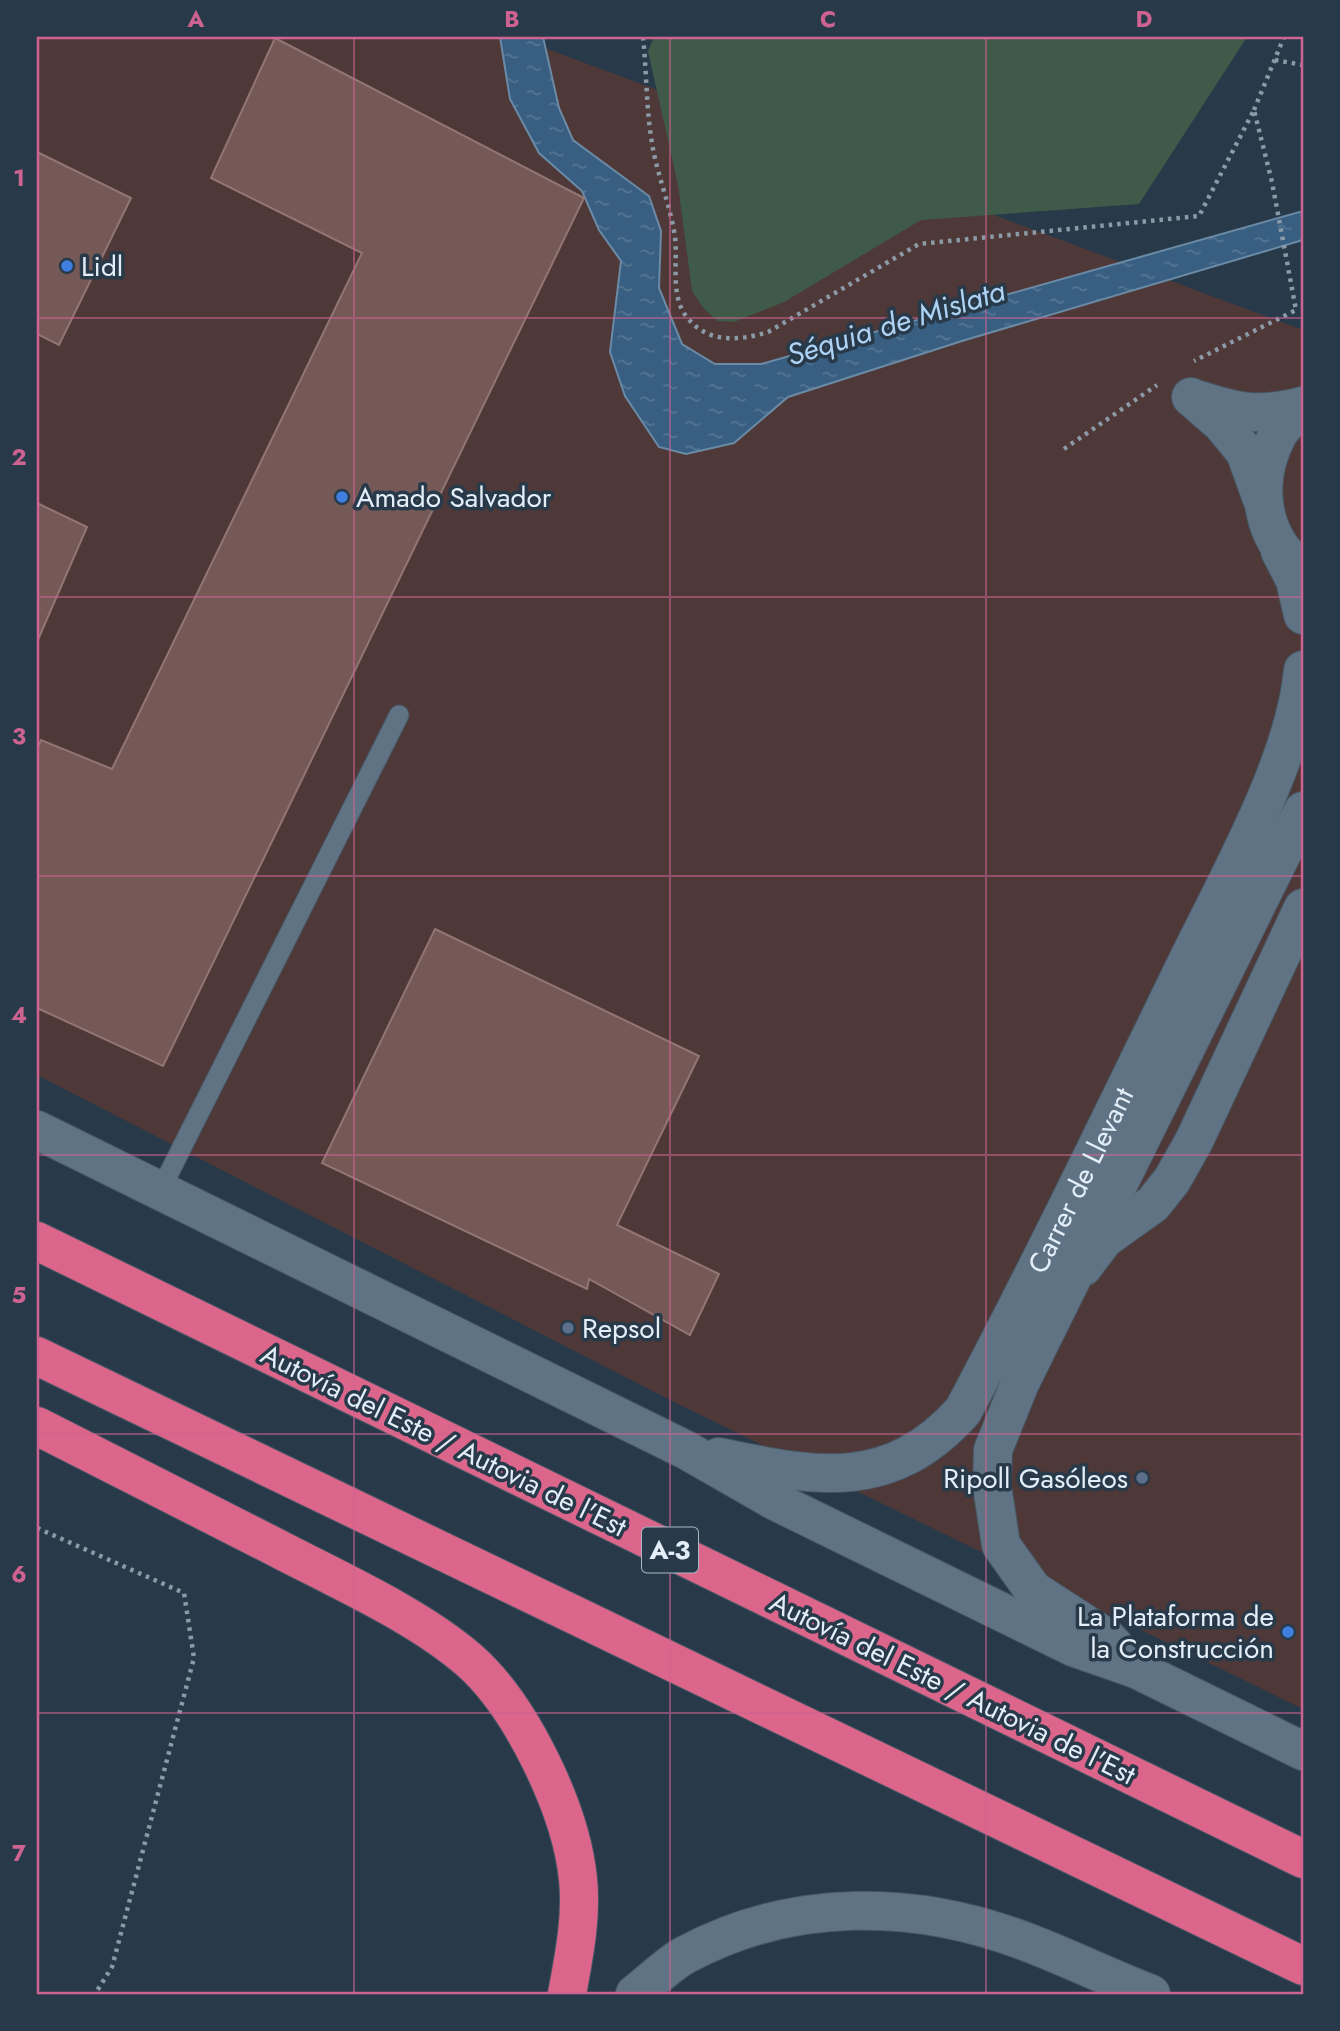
<svg xmlns="http://www.w3.org/2000/svg" width="1340" height="2031" font-family="Jost,sans-serif">
	<defs>
		<pattern id="water-ripples" width="26" height="14" patternUnits="userSpaceOnUse" patternTransform="scale(1.75)"><rect width="26" height="14" fill="#385f81"/><path d="M2 4q2-2 4 0t4 0M15 11q2-2 4 0t4 0" fill="none" stroke="#557694"/></pattern>
	</defs>
	<rect width="100%" height="100%" fill="#283a49"/>
	<path fill="#4e3938" d="M37,37h478l788,293v1379l-629,-307 -637,-327z"/>
	<path fill="#3f5a48" d="M654,37h593l-108,167 -218,16 -137,82 -50,20 -16,-1 -13,-11 -13,-19 -14,-106 -30,-134z"/>
	<path fill="url(#water-ripples)" stroke="#6b8aa5" stroke-width="2" d="M500,37h43l16,71 14,32 76,56 12,35 -2,57 23,56 33,20h46l542,-153v29l-341,101 -174,56 -54,46 -48,11 -27,-7 -34,-51 -15,-44 11,-91 -22,-31 -17,-39 -43,-38 -29,-54z"/>
	<path fill="#745957" stroke="#937674" stroke-width="2" d="M275,38l309,160 -421,868 -126,-58v-259l4,-9 71,29 250,-516 -151,-75z
		M37,152l94,46 -72,147 -22,-11z
		M37,503l50,24 -50,115z
		M435,929l264,127 -82,169 102,49 -29,61 -101,-56 -2,10 -265,-126z"/>
	<g fill="none" stroke-linecap="round" stroke-linejoin="round">
		<defs>
			<path id="service" d="M161,1189l238,-474"/>
			<path id="minor" d="M1191,397l31,27 23,28 17,47
				M1196,399c43,14 63,18 107,7
				M1083,1267l21,-28 49,-35 19,-24 22,-39 109,-233"/>
			<g id="tertiary">
				<path d="M1303,406c-8,9 -19,18 -25,28 -25,47 -19,104 25,136"/>
				<path d="M1280,551l15,29 8,35"/>
				<path d="M37,1130l649,320 89,51 298,146 63,22 167,82"/>
				<path id="s1" d="M719,1457c97,20 170,36 244,-46 78,-147 150,-297 223,-447 41,-84 109,-203 117,-294"/>
				<path d="M1116,1648l-9,-10 -74,-48 -32,-45 -9,-59 1,-36 27,-67 283,-572"/>
				<path d="M635,1994c16,-12 32,-29 50,-39 106,-57 228,-56 339,-14 43,16 85,37 127,53"/>
			</g>
			<path id="motorway" d="M37,1241l1266,618
				M37,1356l1266,610
				M37,1426c80,40 160,81 240,122 61,32 140,67 192,112 52,46 102,149 109,219 4,38 -4,77 -11,115"/>
		</defs>
		<use href="#service" stroke="#475663" stroke-width="21"/>
		<use href="#minor" stroke="#475663" stroke-width="40"/>
		<use href="#tertiary" stroke="#475663" stroke-width="40"/>
		<use href="#motorway" stroke="#475663" stroke-width="40"/>
		<path stroke="#8c9aa7" stroke-width="4.5" stroke-dasharray="3.5 5" stroke-linecap="butt" d="M643,37c4,38 3,79 11,117 6,28 17,55 21,83 3,24 -5,58 11,79 21,28 53,25 82,16l151,-88 280,-28 55,-106 18,72 24,128 -102,51
			M1275,60l28,5
			M1254,110l30,-73
			M1064,449l93,-64
			M37,1528l147,65 10,65 -82,309 -17,27"/>
		<use href="#service" stroke="#5f7384" stroke-width="19"/>
		<use href="#minor" stroke="#5f7384" stroke-width="38"/>
		<use href="#tertiary" stroke="#5f7384" stroke-width="38"/>
		<use href="#motorway" stroke="#dc658b" stroke-width="38"/>
	</g>
	<path fill="none" stroke="#ce6392" stroke-width="2" stroke-opacity="0.55" d="M354,37v1957M670,37v1957M986,37v1957M37,318h1266M37,597h1266M37,876h1266M37,1155h1266M37,1434h1266M37,1713h1266"/>
	<g fill="#3f7fe0" stroke="#283a49" stroke-width="2.5">
		<circle cx="67" cy="266" r="7"/>
		<circle cx="342" cy="497" r="7"/>
		<circle cx="1288" cy="1632" r="7"/>
	</g>
	<g fill="#5c6f8a" stroke="#283a49" stroke-width="2.5">
		<circle cx="568" cy="1328" r="7"/>
		<circle cx="1142" cy="1478" r="7"/>
	</g>
	<g text-anchor="middle" stroke-width="7" stroke-linejoin="round" paint-order="stroke">
		<rect fill="#283a49" stroke="#abb8c4" stroke-width="2" x="642" y="1527.5" width="56" height="45" rx="5"/>
		<g font-size="26" font-weight="bold" fill="#e3eef8">
			<text x="670" y="1559">A-3</text>
		</g>
		<g font-size="28" fill="#e3eef8" stroke="#283a49" text-anchor="start">
			<text x="81" y="276">Lidl</text>
			<text x="356" y="507">Amado Salvador</text>
			<text x="582" y="1338">Repsol</text>
			<text x="1128" y="1488" text-anchor="end">Ripoll Gasóleos</text>
			<text x="1274" y="1626" text-anchor="end">La Plataforma de<tspan x="1274" dy="32">la Construcción</tspan></text>
		</g>
		<g font-size="28" fill="#e3eef8" stroke="#283a49">
			<text dy="10" stroke="none"><textPath href="#s1" startOffset="523">Carrer de Llevant</textPath></text>
			<text transform="translate(444 1440) rotate(26)" y="10">Autovía del Este / Autovia de l'Est</text>
			<text transform="translate(953 1688) rotate(26)" y="10">Autovía del Este / Autovia de l'Est</text>
		</g>
		<g font-size="30" font-style="italic" fill="#aed2f3" stroke="#283a49">
			<text transform="translate(896 323) rotate(-17)" y="10">Séquia de Mislata</text>
		</g>
	</g>
	<rect width="1340" height="2031" fill="none" stroke="#283a49" stroke-width="77"/>
	<rect x="38" y="38" width="1264" height="1955" fill="none" stroke="#ce6392" stroke-width="2.5"/>
	<g font-size="23" text-anchor="middle" font-weight="bold" fill="#ce6392">
		<text x="196" y="27">A</text>
		<text x="512" y="27">B</text>
		<text x="828" y="27">C</text>
		<text x="1144" y="27">D</text>
		<text x="19" y="186">1</text>
		<text x="19" y="465">2</text>
		<text x="19" y="744">3</text>
		<text x="19" y="1023">4</text>
		<text x="19" y="1303">5</text>
		<text x="19" y="1582">6</text>
		<text x="19" y="1861">7</text>
	</g>
</svg>
